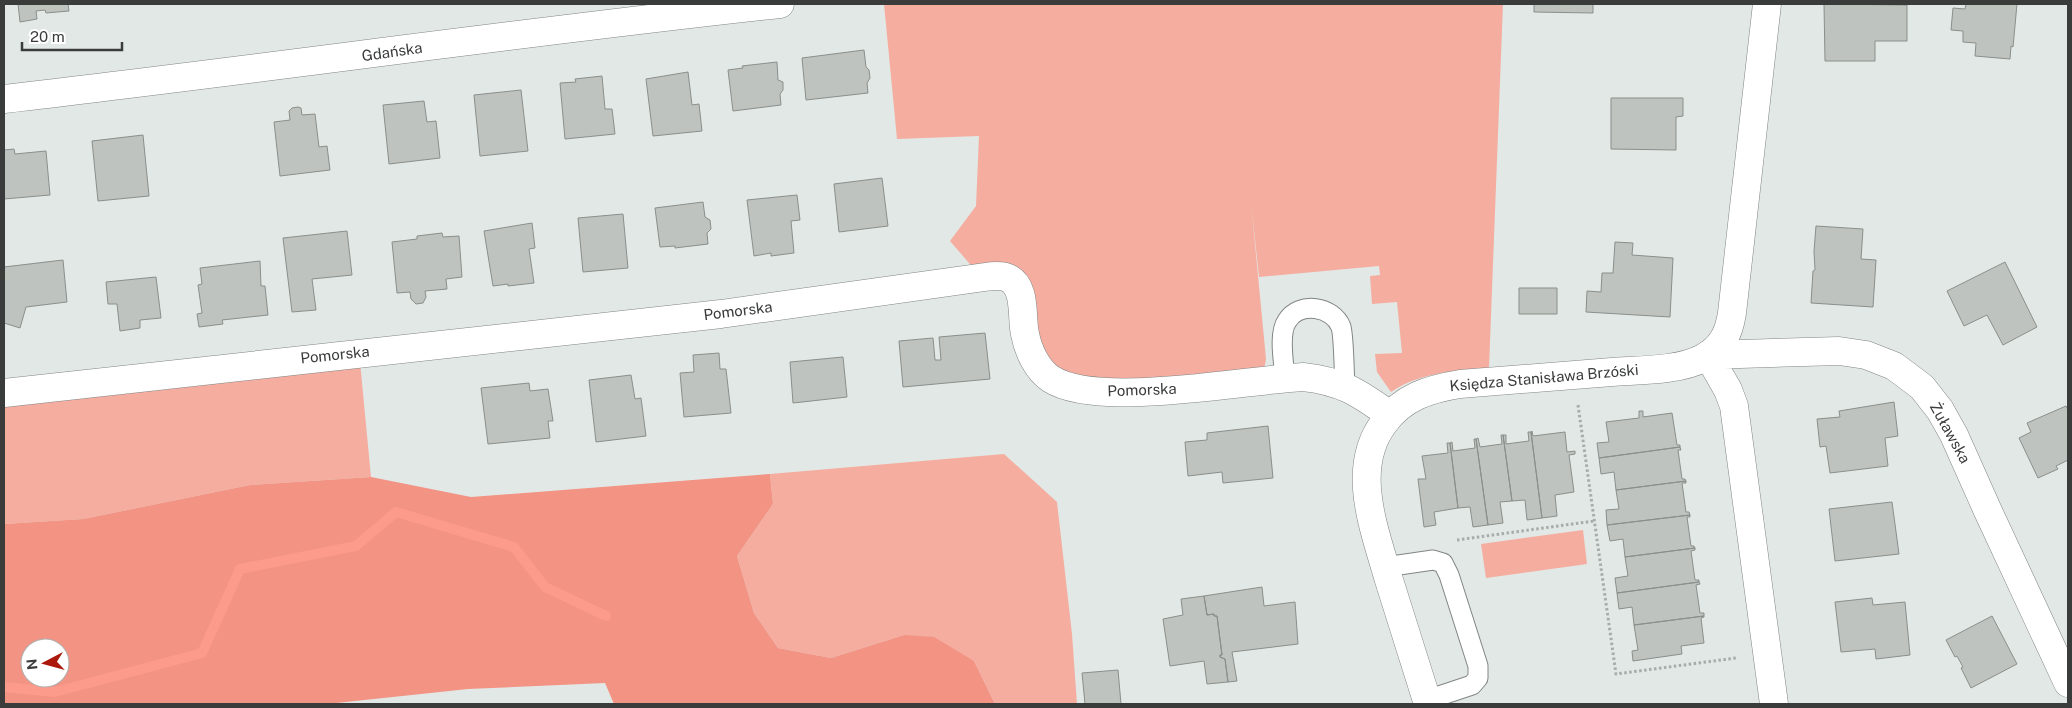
<svg xmlns="http://www.w3.org/2000/svg" width="2072" height="708" font-family="'Public Sans',sans-serif">
	<rect width="100%" height="100%" fill="#e2e8e5"/>
	<path fill="#f5ada0" d="M884,4h619l-14,364c-35,3 -68,4 -98,24l-14,-20 -2,-18 27,-1 -5,-51 -25,2 -2,-28 10,-1 -1,-9 -120,11 -8,-75 15,157 -2,11 -121,12 -70,-5 -31,-21 -15,-64 -52,-22 -25,-29 26,-35 3,-70 -82,3z
		M360,362l11,115 -121,8 -167,34 -79,5v-122z
		M1004,454l53,48 15,132 5,70h-82l-21,-43 -70,-26 -73,23 -53,-10 -24,-35 -17,-57 36,-52 -3,-30z
		M1583,530l4,34 -101,14 -5,-34z"/>
	<path fill="#f29383" fill-rule="evenodd" d="M770,474l3,30 -36,52 17,57 24,35 53,10 73,-23 30,2 40,24 21,43h-381l-9,-21 -137,6 -141,15h-323v-180l79,-5 167,-34 121,-8 100,20zM30,648h30v30h-30z"/>
	<g fill="none" stroke-linecap="round" stroke-linejoin="round">
		<path stroke="#fc9b8b" stroke-width="10" d="M4,687l51,5 147,-39 38,-84 116,-23 40,-34 118,35 31,40 61,29"/>
	</g>
	<path fill="#bec3c0" stroke="#8a8f8c" d="M18,4h50l1,7 -23,2 -1,-3 -9,1 1,8 -17,3z
		M1534,4h59v9l-59,-1z
		M1824,4l83,1v36h-32v20h-50z
		M1966,4h51l-4,43 -2,-1 -1,13 -35,-3 1,-13 -13,-1v-11l-12,-1 2,-22 12,1z
		M864,50l2,17 3,3 1,8 -3,5 1,10 -62,7 -4,-42z
		M777,62l1,18 5,2v8l-3,4 1,11 -48,6 -5,-41 15,-2 -1,-2z
		M688,72l4,33 7,-1 3,27 -49,5 -7,-57z
		M602,76l3,33h7l3,25 -50,5 -5,-56 16,-1 -1,-3z
		M521,90l7,61 -48,5 -6,-61z
		M1611,98h72v18l-7,1v33l-65,-1z
		M424,101l3,21 9,-1 4,37 -51,6 -6,-59z
		M298,107l3,1 1,7 13,-1 4,33 8,-1 3,24 -50,6 -6,-54 16,-2 -1,-9 3,-3z
		M143,135l6,61 -51,5 -6,-60z
		M14,149l1,5 31,-3 4,44 -46,4v-49z
		M882,178l6,48 -49,6 -5,-48z
		M797,195l3,25 -9,1 3,32 -23,3v-3l-17,3 -7,-56z
		M703,202l2,15 5,3 1,9 -4,4 1,11 -33,4v-2l-15,1 -5,-39z
		M623,214l5,54 -45,4 -5,-54z
		M532,223l3,25 -6,1 5,34 -26,3v-2l-15,2 -9,-55z
		M1816,226l47,3 -2,30 15,1 -3,47 -62,-4 2,-32 2,-1 -1,-19z
		M347,231l5,44 -40,4 4,31 -24,2 -9,-74z
		M442,233l1,4 16,-1 3,41 -16,2 1,10 -22,2 1,6 -3,6 -7,1 -5,-5 -1,-7 -13,1 -5,-51 25,-3v-3z
		M1615,242l18,1 -1,12 41,3 -3,59 -84,-5 1,-21 14,1 1,-19h11z
		M63,260l4,42 -41,5 -6,21 -16,-5v-56z
		M260,261l1,25h4l3,29 -46,5 1,4 -24,3 -2,-13 5,-1 -4,-28 4,-1 -2,-16z
		M2005,262l32,65 -34,18 -16,-30 -23,11 -17,-35z
		M156,277l5,41 -21,2v8l-20,3 -3,-27h-9l-2,-22z
		M1519,288h38v26h-38z
		M985,333l5,46 -87,8 -4,-46 34,-3 2,22h6l-2,-23z
		M719,353l1,16h6l5,44 -47,4 -4,-44 14,-1 -1,-17z
		M843,357l4,40 -54,6 -3,-41z
		M631,375l4,24 6,-1 5,38 -50,6 -7,-62z
		M529,383l1,8 18,-2 5,32h-5l2,17 -62,6 -7,-56z
		M1894,402l4,34 -13,2 3,28 -58,7 -4,-27 -6,1 -3,-28 23,-2 -1,-6z
		M2066,406l2,4v50l-12,6 2,3 -20,9 -19,-40 12,-6 -4,-9z
		M1639,411h4v6l29,-4 5,32h3v2l-81,11 -2,-15 12,-1 -3,-20 33,-4z
		M1268,426l5,52 -50,5 -1,-11 -34,4 -3,-34 22,-2v-7z
		M1532,431l1,5 32,-4 2,20 8,-1v3l-6,1 5,37 -19,3 2,21 -15,2 -11,-86z
		M1528,432h3l11,86 -15,2 -2,-20 -13,1 -9,-66h3v9l23,-3z
		M1501,435h2l9,66 -12,1 3,21 -15,2 -12,-86 2,-1 2,9 22,-3z
		M1474,439h2l12,86 -15,2 -3,-20 -12,1 -8,-65 2,-1 1,9 22,-3z
		M1447,443h3l8,65 -24,4 2,13 -12,2 -6,-48h8l-4,-23 26,-3z
		M1680,447l1,3h-3l4,29h3l1,2 -70,9 -2,-18 -13,2 -2,-16z
		M1686,481v2h-4l4,29h3l1,3 -83,10 -1,-15 13,-1 -3,-19z
		M1892,502l7,52 -64,7 -6,-52z
		M1690,515v2h-3l4,29h3l1,2 -70,9 -2,-18 -13,2 -3,-16z
		M1695,548v2l-4,1 4,29h4v2l-82,11 -2,-15 13,-2 -3,-19z
		M1699,582l1,2 -4,1 4,28h4v3l-70,9 -2,-18 -13,2 -2,-16z
		M1262,587l2,19 31,-4 3,42 -66,8 5,29 -9,1 -3,-23 -5,-2v-2h2l-5,-39h-3v-2l-7,1 -3,-19z
		M1204,596l3,19 7,-1v2h3l5,39h-2v2l5,2 3,23 -21,2 -3,-23 -34,5 -7,-47 20,-4 -2,-16z
		M1872,598l1,7 32,-3 5,53 -34,4 -1,-10 -34,3 -6,-50z
		M1704,616v1l-3,1 3,25 -23,3 1,8 -49,7 -1,-10 6,-1 -4,-25z
		M1992,616l25,48 -46,24 -10,-20 2,-1 -6,-11 -2,1 -9,-17z
		M1118,670l3,34h-36l-3,-31z"/>
	<g fill="none" stroke-linecap="round" stroke-linejoin="round">
		<defs>
			<path id="service" d="M1285,378c-1,-15 -7,-44 2,-57 12,-20 46,-15 54,6 3,10 3,46 4,59
				M1385,567l48,-7 10,3 6,12 29,91v12l-6,7 -45,15"/>
			<path id="minor" d="M4,99c259,-30 517,-67 776,-95
				M4,393l717,-79 264,-37c7,-1 17,-2 23,1 19,9 13,40 17,56 3,16 12,36 26,45 47,30 194,1 252,-2 39,4 56,16 87,38
				M1774,704l-40,-298 -6,-16 -20,-35 131,-4 27,4 28,11 28,21 18,23 14,25 33,74 81,174"/>
			<path id="tertiary" d="M1428,704c-13,-42 -27,-85 -40,-127 -14,-49 -38,-109 -4,-154 19,-26 45,-34 76,-39 50,-4 101,-8 152,-12 27,-2 67,-1 91,-14 19,-10 26,-25 29,-45l35,-309"/>
		</defs>
		<use href="#service" stroke="#818683" stroke-width="21"/>
		<use href="#minor" stroke="#818683" stroke-width="29"/>
		<use href="#tertiary" stroke="#818683" stroke-width="29"/>
		<path stroke="#a7acaa" stroke-width="3" stroke-dasharray="2.5 2.5" stroke-linecap="butt" d="M1578,405l38,269 120,-16
			M1457,540l137,-19"/>
		<use href="#service" stroke="#fff" stroke-width="19"/>
		<use href="#minor" stroke="#fff" stroke-width="28"/>
		<use href="#tertiary" stroke="#fff" stroke-width="28"/>
	</g>
	<g text-anchor="middle" stroke-width="4" stroke-linejoin="round" paint-order="stroke">
		<g font-size="15" fill="#393c3a" stroke="#fff">
			<text transform="translate(392 52) rotate(-8)" y="5">Gdańska</text>
			<text transform="translate(738 311) rotate(-7)" y="5">Pomorska</text>
			<text transform="translate(335 355) rotate(-6)" y="5">Pomorska</text>
			<text transform="translate(1544 378) rotate(-5)" y="5">Księdza Stanisława Brzóski</text>
			<text transform="translate(1142 390) rotate(-2)" y="5">Pomorska</text>
			<text transform="translate(1950 433) rotate(61)" y="5">Żuławska</text>
		</g>
	</g>
	<rect width="2072" height="708" fill="none" stroke="#393c3a" stroke-width="10"/>
	<g transform="translate(45 663) rotate(264)"><circle r="24" fill="#ffffff" stroke="#b0b1b0"/>
	<path d="M0-4L9 19L0 12L-9 19Z" fill="#aa190b"/>
	<text y="-8" font-size="14" font-weight="bold" text-anchor="middle" fill="#393c3a">N</text>
	</g>
	<path d="M22 42v8h100v-8" fill="none" stroke="#393c3a" stroke-width="2.5"/>
	<text x="30" y="42" font-size="15" fill="#393c3a" stroke="#ffffff" stroke-width="4" paint-order="stroke">20 m</text>
</svg>
